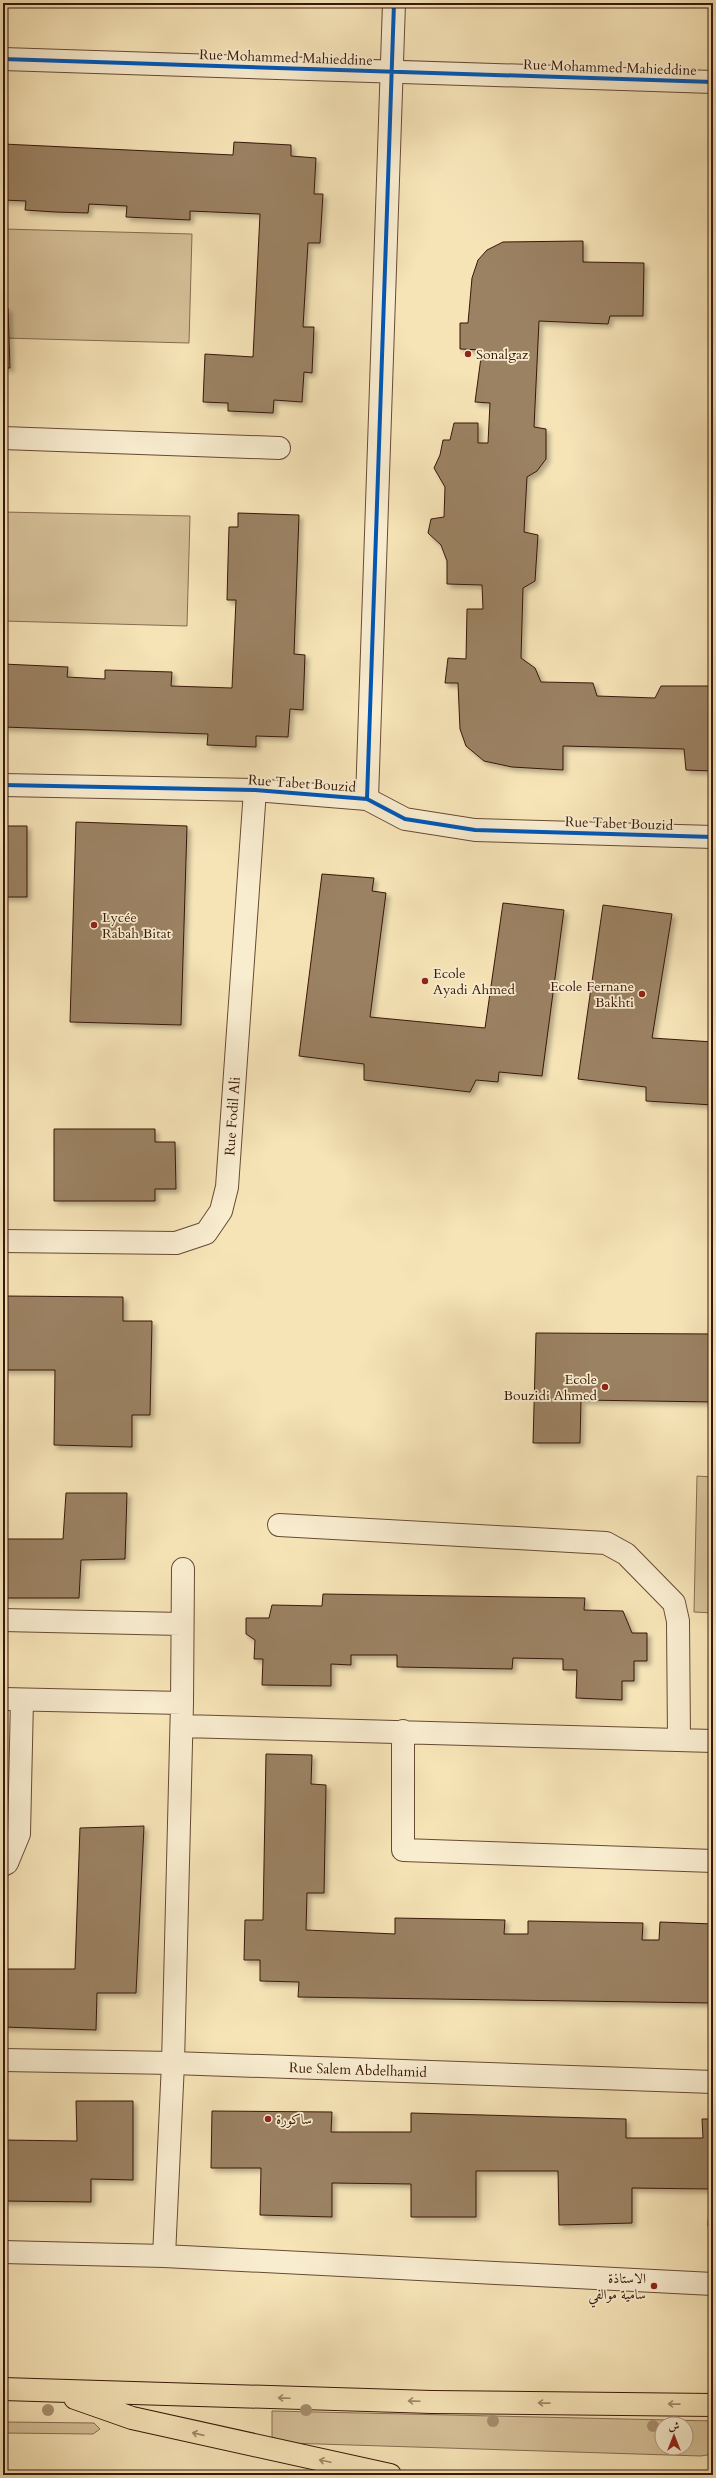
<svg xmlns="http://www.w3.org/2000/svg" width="716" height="2478" font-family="Cardo,Amiri,serif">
	<defs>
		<filter id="shadow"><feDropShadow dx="3.5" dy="3.5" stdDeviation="2" flood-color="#0004"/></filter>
	</defs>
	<rect width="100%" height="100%" fill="#f6e4b7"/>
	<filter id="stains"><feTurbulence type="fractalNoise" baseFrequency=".005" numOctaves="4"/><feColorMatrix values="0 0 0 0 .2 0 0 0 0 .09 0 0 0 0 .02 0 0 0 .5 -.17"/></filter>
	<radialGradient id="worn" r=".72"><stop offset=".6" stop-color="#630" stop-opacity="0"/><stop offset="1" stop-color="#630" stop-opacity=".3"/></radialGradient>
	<path fill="#d6c199" stroke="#886c50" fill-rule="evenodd" d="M3,229l189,5 -3,109 -186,-5z
		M3,512l187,4 -3,110 -184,-5z
		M697,1476l16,1v136l-19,-1z
		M272,2411l441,10v33l-12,2 -414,-13 -15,-6zM662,2424h24v24h-24z
		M3,2422l91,1 6,6 -7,5 -90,-1z"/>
	<path fill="#9b8263" stroke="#391708" filter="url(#shadow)" d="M234,142l57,3v11l25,2 -2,36h9l-3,49h-12l-5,84h11l-2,46 -8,-1 -2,30 -28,-2 -1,13 -45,-2v-8l-25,-1 2,-48 48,3 7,-143 -70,-3v9l-64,-3 1,-11 -38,-2 -1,9 -33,-1 -30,-2 1,-9 -23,-1v-56l230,11z
		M583,241v21l61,1 -1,53h-33l-2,8 -69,-3 -5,106 12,2v30l-9,12 -10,6 -3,55 14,3 -3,46 -12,7 -2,70 14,10 6,14 52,1 4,13 58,2 6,-12h50l2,-3v88l-27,-1 -2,-21 -121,-3v24l-51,-3 -28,-6 -18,-15 -6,-17 -2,-46h-13l3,-25 18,1 1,-50h16l-1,-24 -35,-1v-23l-6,-16 -13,-12 3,-14 13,-2 1,-30 -11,-19 6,-13 3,-15h7l4,-17h24v20h10l2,-40 -15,-1 7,-52 -22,-1v-26h8l4,-45 6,-18 9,-10 16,-8z
		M3,308h5l2,60h-7z
		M238,513l61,2 -5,139 11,1 -2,55 -13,-1 -2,28 -32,-1v11l-49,-2 1,-11 -205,-7v-63l65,3 -1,10 38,2v-9l67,2 -1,14 61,2 4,-88h-9l1,-39 1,-34h9z
		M76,822l111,4 -6,199 -111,-3z
		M3,826h24v71h-24z
		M322,874l52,4 -2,13 14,2 -16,124 115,11 18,-125 61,7 -22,166 -43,-4 -1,10 -22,-2 -6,12 -106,-12v-16l-65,-8z
		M603,905l69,9 -20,124 61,4v63l-67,-4v-14l-68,-8z
		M54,1129h101v13h20l1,47h-21v12h-101z
		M3,1296l120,1v24h29l-2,94h-18v32l-78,-2 1,-75h-52z
		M536,1333l177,1v68l-132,-2 -1,43h-47z
		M66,1493h61l-2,66 -44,1 -2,38h-76v-59h60z
		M323,1594l262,4 -1,12 39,1 9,22h15v28h-13v20h-12v19l-46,-2 1,-28h-14v-11l-50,-1 -1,11 -115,-2v-12h-46v10l-20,-1v22l-69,-1 1,-26h-9l1,-19 -9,-6v-16h23l3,-13 50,1z
		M266,1754l46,1 -1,29 15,1 -2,108h-17l-1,37 89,4v-16l110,2 -1,14h24v-13l115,2 -1,17h17l1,-18 53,2v79l-415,-6 1,-15 -39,-1v-21h-16l1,-40h18z
		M144,1826l-8,167h-39l-1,37 -93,-3v-58h72l5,-141z
		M76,2101h57v79l-42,-1v23l-88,-1v-61l74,1z
		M212,2111l120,1 -1,20h80v-19l215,6v19h77l-1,-19h11v107h-5l2,-37 -78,-1v35l-73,2 -1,-54h-82v46h-65v-33l-79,-1v34l-72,-2 1,-47h-50z"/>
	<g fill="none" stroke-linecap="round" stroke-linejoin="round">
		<defs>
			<path id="lane" d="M3,438l276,10
				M279,1525l327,18 20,11 48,49 4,18 1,118
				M3,1620l178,4
				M3,1699l179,4
				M182,1726l531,15
				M403,1731v119l310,11
				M3,1865l4,-2 12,-29 3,-134
				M3,2252l161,4 9,-193 9,-360 1,-134
				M164,2256l549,28"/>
			<g id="street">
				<path d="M3,59l710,23"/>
				<path d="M3,785l252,5 112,9 38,20 70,11 238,7"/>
				<path d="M367,799l27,-796"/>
				<path id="s1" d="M3,1241l173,2 30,-10 15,-22 6,-24 28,-397"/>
				<path id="s2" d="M3,2060l170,3 540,19"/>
			</g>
			<path id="highway" d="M3,2389l429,13 281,3
				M75,2398l57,20 258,57"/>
		</defs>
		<use href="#lane" stroke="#684a34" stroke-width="24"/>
		<use href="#street" stroke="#684a34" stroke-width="24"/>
		<use href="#highway" stroke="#391708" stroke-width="24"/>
		<use href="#lane" stroke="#f9edd0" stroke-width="22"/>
		<use href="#street" stroke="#f9edd0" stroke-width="22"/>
		<use href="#highway" stroke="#f6e4b7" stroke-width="22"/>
		<defs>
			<path id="cycleway" d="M3,59l710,23
				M3,785l252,5 112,9 38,20 70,11 238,7
				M367,799l27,-796"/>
		</defs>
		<use href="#cycleway" stroke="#f9edd0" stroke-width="6"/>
		<use href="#cycleway" stroke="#0057b8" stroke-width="4"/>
	</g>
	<g fill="#a88f6f">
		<circle cx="48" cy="2410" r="6"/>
		<circle cx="306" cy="2410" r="6"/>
		<circle cx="493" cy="2421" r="6"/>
		<circle cx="653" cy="2426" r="6"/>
	</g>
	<defs><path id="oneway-shaft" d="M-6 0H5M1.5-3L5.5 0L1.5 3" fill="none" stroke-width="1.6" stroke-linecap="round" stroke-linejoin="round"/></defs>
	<g stroke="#a18868">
		<use href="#oneway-shaft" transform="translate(284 2398) rotate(-178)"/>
		<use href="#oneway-shaft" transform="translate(414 2401) rotate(-178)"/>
		<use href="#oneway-shaft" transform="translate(544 2403) rotate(-179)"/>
		<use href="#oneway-shaft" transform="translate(674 2404) rotate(-179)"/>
		<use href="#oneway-shaft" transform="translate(198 2434) rotate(-167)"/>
		<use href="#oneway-shaft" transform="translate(325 2461) rotate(-168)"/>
	</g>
	<g fill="#8f2418" stroke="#f9edd0" stroke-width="1.5">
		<circle cx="468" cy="354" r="4"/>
		<circle cx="94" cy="925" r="4"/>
		<circle cx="425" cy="981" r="4"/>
		<circle cx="642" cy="994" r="4"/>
		<circle cx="605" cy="1387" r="4"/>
		<circle cx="268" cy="2119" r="4"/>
		<circle cx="654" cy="2286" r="4"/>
	</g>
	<g text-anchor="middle" stroke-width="3.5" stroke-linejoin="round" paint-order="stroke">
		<g font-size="14" fill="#391708" stroke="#f9edd0">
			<text transform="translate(286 57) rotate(2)" y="5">Rue Mohammed Mahieddine</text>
			<text transform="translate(610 67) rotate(2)" y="5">Rue Mohammed Mahieddine</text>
			<text transform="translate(302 783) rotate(4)" y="5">Rue Tabet Bouzid</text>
			<text transform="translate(619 823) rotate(2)" y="5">Rue Tabet Bouzid</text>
			<text dy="5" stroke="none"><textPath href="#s1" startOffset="327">Rue Fodil Ali</textPath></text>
			<text dy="5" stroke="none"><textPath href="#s2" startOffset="355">Rue Salem Abdelhamid</textPath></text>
		</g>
		<g font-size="14" fill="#391708" stroke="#f9edd0" text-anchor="start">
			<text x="476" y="359">Sonalgaz</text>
			<text x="102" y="922">Lycée<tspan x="102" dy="16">Rabah Bitat</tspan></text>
			<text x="433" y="978">Ecole<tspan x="433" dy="16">Ayadi Ahmed</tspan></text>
			<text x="634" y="991" text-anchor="end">Ecole Fernane<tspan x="634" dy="16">Bakhti</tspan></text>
			<text x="597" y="1384" text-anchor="end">Ecole<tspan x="597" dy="16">Bouzidi Ahmed</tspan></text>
			<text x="276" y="2124">ساكورة</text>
			<text x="646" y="2283" text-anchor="end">الاستاذة<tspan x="646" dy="16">سامية موالفي</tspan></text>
		</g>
	</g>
	<rect width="716" height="2478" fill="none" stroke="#f6e4b7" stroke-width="16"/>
	<rect x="4" y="4" width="708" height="2470" fill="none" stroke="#391708" stroke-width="2"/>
	<rect x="8" y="8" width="700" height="2462" fill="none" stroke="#391708"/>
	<g transform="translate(674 2436)"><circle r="19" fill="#f9edd0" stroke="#ac9780"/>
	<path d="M0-3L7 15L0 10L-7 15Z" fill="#8f2418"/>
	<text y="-6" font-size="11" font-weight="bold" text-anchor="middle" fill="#391708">ش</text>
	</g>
	<rect width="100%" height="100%" filter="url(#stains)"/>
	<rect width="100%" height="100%" fill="url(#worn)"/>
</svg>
